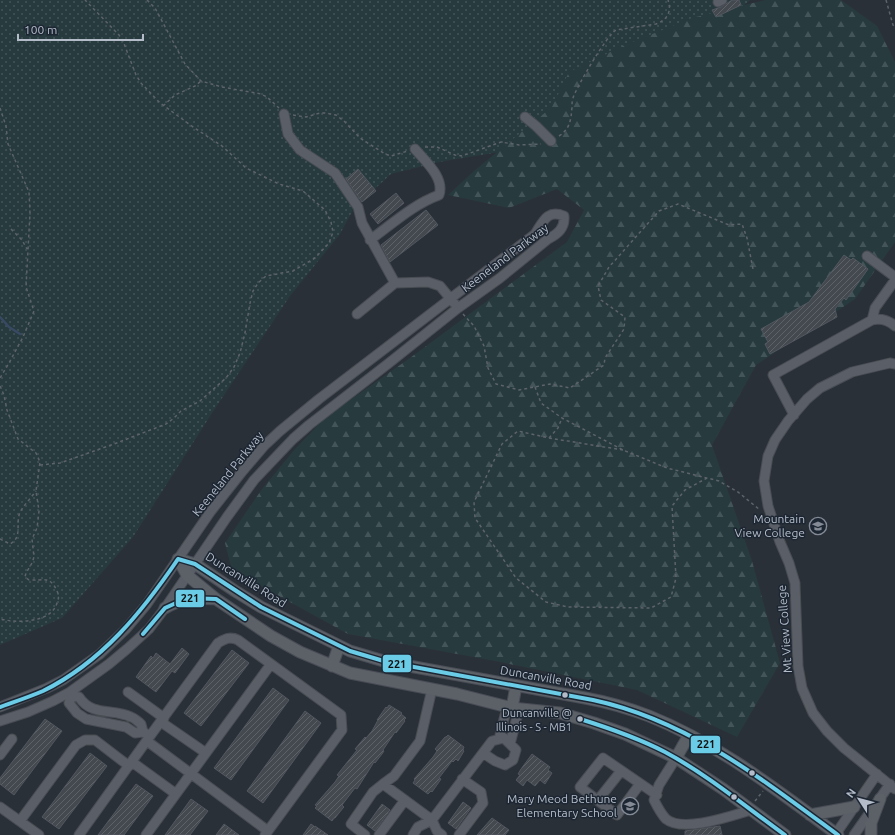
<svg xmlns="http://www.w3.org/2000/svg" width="895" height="835" font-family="Ubuntu,sans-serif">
	<defs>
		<pattern id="grass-dots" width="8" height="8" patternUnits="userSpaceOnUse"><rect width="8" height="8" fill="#273a3e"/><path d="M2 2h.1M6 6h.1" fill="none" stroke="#445559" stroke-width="1.8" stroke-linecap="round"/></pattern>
		<pattern id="forest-firs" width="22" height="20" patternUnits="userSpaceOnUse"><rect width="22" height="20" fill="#273a3e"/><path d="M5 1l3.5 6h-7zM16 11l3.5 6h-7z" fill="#445559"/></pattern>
		<pattern id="building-hatch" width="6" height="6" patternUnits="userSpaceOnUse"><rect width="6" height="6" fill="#444950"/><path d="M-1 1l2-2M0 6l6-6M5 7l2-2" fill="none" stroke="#5d6168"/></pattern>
	</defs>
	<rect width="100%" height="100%" fill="#2a3038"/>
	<path fill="url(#grass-dots)" d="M0,0h750l-20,18 -175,125 -116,19 -48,12 -37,34 -14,26 -50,62 -76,114 -81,127 -71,81 -62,27z"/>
	<path fill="url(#forest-firs)" d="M765,0h76l36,26 18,36v180l-40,57 -99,66 -44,80 40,116 28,102 -43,74 -100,-47 -142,-29 -147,-27 -116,-64 -7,-27 37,-54 33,-40 31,-32 84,-59 157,-116 17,-32 -27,-21 -48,19 -61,-13 26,-24 78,-64 17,-35 56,-27 67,-27z"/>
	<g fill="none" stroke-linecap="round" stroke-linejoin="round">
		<path stroke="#384963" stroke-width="2.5" d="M0,317l9,10 11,7"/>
	</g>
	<path fill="url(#building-hatch)" stroke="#52575f" d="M732,0h7l2,5 -25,12 -4,-7 9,-3z
		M358,169l18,22 -14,11 -16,-23z
		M396,193l8,10 -26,21 -8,-10z
		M426,210l12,15 -48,37 -9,-17z
		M844,255l7,5 2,-2 15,11 -22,31 -2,-2 -9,11 2,8 -67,37 -5,-10 3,-2 -7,-13 48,-27z
		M182,648l7,6 -14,19 -3,-2 -16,21 -20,-15 15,-21 2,2 3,-5 14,11z
		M232,650l17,13 -48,63 -17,-13z
		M273,688l16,12 -58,80 -17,-12z
		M389,705l13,8 -1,1 5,4 -2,2 1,1 -9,12 -1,-1 -12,18 1,1 -2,3 -7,9 -1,-1 -17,27 -2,-1 -13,17 2,2 -1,1 -8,10h-1l-2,3 -17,-13 2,-2 -2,-1 20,-23 4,-6 -2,-1 20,-25 -2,-1 10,-12 1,1 6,-7 6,-11h-1l9,-13 1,1z
		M305,711l16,12 -58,80 -16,-12z
		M45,719l17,12 -48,64 -14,-11v-6z
		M448,735l16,12 -1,3 1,1 -6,10 -2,-2 -3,3 -1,-1 -13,17 2,1 -2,3 -7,10 -1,-1 -3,3 -15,-11 2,-3 -1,-1 19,-22 4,-6 -2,-2 10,-12h1z
		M90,753l17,13 -48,63 -17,-12z
		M532,754l18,13 -2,3 4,3 -7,11 -5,-4 -5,6 -8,-6 -4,6 -7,-6 4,-5 -2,-1 3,-5z
		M136,784l17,12 -29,39h-26z
		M191,799l17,12 -18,24h-25z
		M463,802l8,6 -15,21 -8,-6z
		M382,804l8,6 -15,21 -8,-6z
		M492,818l17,12 -4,5h-28z
		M224,824l15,11h-23z
		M311,824l4,3v-1l13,9h-25z
		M720,826l2,9h-37v-4z"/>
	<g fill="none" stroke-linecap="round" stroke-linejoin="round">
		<defs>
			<path id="minor" d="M718,2l4,-2
				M284,114l4,20 12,16 35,23 23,34 4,16 33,60
				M525,117l11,9 15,15
				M370,240c22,-16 44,-36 69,-45 6,-17 -14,-34 -24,-46
				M867,256l28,21
				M357,314l38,-31 33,-1 12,4 14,17
				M872,320l3,-12 20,-28
				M895,364l-5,-1 -38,9 -32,16 -13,11 -19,22 -13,19 -7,16 -4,25 4,25 12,36 9,21 6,20 3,83 4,22 11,25 14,18 17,17 51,41
				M794,415l-21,-40 99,-55c9,-2 16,0 23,6
				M128,692l36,26
				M72,696l7,1c13,20 34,11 52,20 4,1 7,5 10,7l2,8 -8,1 -9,-6 -40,-8 -9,-6 -8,-10z
				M0,707l47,-19 16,-8 37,-26 26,-25 21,-25 64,-93 30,-38 23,-27 16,-15 39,-32 216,-165c8,-12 12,-25 29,-18 1,12 -6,18 -16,23l-48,39 -42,30 -69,55 -80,62 -16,14 -39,41 -27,37 -62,91 -16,21 -22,20 -18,15 -39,28 -17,9 -25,11 -28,9
				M161,722l45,31
				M143,732l7,4 68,-93c7,-4 12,-7 20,-3l103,75 1,15 -77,105
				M499,739l6,-24 7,-7 5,9 -7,27
				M147,741l121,90
				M0,755l12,-16
				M676,758l-17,27 -5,15c3,6 7,14 12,19 17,14 65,-3 85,-9
				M132,762l44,32
				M383,784l11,-8 26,-35 12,-52
				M640,784l-23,31 -37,-28 23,-29 54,37
				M598,800l23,-29
				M0,807l39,28
				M20,821l56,-76 9,-5h10l34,26
				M79,835l71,-99
				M146,835l125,-171
				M365,835l-14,-11 22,-32 10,-8 49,36 5,11 5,4
				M379,835l26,-35
				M413,835l5,-8 14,-7 60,-79 12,-3 12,12 -3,10 -8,5 -10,-4 -12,-8
				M459,835l24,-32 -2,-11 -19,-13
				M835,835l42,-61
				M854,835l36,-51"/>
			<path id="major" d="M178,559l17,5 40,27 26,16 89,44 37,11 198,36c22,4 43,10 64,18 70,28 129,75 189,119
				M178,559l9,16 29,24 55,37 29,16 50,21 107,21 55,14 48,5 34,10 31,11 51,24 47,31 62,46
				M165,608c20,-11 29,-10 51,-9
				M332,666l7,-20
				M512,708l4,-22
				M676,758l13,-23
				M810,815l44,-8
				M871,835v-12l9,-24"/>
		</defs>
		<use href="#minor" stroke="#484c53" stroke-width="11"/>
		<use href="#major" stroke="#484c55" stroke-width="13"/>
		<path stroke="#5d636a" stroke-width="1.5" stroke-dasharray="3 3" stroke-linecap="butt" d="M147,0l8,8 30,56 16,17 21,6 39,7 6,3 12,11
			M886,0l7,25 2,2
			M163,106l12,-11 20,-9 6,-5
			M0,108l6,18 2,18 21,48 1,21 -4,74 8,24 -11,26 -14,26 -9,15
			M293,115l13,2 14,-4h5l11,2 9,7 15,16 25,16 6,2 17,-5
			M559,136c11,-7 12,-16 13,-29 0,-3 0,-6 1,-9 4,-12 34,-63 43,-68l40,-6c11,-4 16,-12 12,-24
			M425,147h12l18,8 7,1 39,-14 18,3 22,-1
			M11,229l11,11 5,9
			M463,314l11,12 10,20 4,22 8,16 23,6 31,-6 20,4 34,-23 1,-7 19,-29 1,-12 -24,-17 -3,-14 11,-19 50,-56 19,-7 51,21 13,-1 5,14 6,31
			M0,386l4,9 3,15 11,29 18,14 4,9 -4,29 3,20 -1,9 -1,8 -5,11 2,18 -2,6 -6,10 -1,4 4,3c14,1 21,-5 28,11 2,4 2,7 0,12 -5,17 -29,19 -45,18 -4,0 -7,-2 -12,-1
			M535,387l6,16 21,15 61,32 44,18 52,13 19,11 22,18
			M549,438l9,-10 4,-10
			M623,450l-74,-12 -31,-7 -16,13 -28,58 1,16 41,60 30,24 22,5 83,1 20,-11 5,-19 -4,-72 13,-16 22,-12
			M40,465l20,-2 54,-19 52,-20 8,-6 7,-7 19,-10 26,-23 8,-11 6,-14 5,-20 5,-30 3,-12 5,-8 8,-7 27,-5 22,-13 14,-15 4,-11 -2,-10 -6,-12 -22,-19 -24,-7 -33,-16 -24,-22 -26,-17 -36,-26 -19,-20 -5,-8 -13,-34 -4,-6 -34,-35
			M0,539l10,5c13,-7 5,-19 10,-32 4,-7 11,-14 16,-21
			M755,801l8,-10"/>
		<use href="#minor" stroke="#5a5e66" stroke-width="9"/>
		<use href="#major" stroke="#5c6168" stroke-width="11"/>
		<defs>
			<path id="bus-1" d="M143,634l22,-26 22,-10 29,1 29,20
				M0,707c14,-5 29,-10 43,-16 59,-29 99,-79 135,-132l17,5 66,43 89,44 37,11 206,38c94,20 169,79 245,135
				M580,719c29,9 58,19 85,33 43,23 81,55 120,83"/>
		</defs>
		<use href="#bus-1" stroke="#1d2633" stroke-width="7"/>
		<use href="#bus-1" stroke="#6bcce7" stroke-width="4"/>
	</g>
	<defs>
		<symbol id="university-ring" viewBox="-11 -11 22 22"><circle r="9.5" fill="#1d2633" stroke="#848b96" stroke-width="1.5"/><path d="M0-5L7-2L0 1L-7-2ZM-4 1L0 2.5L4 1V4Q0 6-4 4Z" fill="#848b96"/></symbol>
		<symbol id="school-ring" viewBox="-11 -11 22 22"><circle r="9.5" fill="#1d2633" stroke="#848b96" stroke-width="1.5"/><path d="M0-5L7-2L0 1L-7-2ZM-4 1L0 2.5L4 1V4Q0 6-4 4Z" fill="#848b96"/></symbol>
	</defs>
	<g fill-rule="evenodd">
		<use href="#university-ring" x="808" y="516" width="20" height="20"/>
		<use href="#school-ring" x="620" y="796" width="20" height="20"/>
	</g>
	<g fill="#b4bcc9" stroke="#1d2633" stroke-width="1.5">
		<circle cx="565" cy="695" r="3.5"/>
		<circle cx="580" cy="719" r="3.5"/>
		<circle cx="752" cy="773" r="3.5"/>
		<circle cx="734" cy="797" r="3.5"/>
	</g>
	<g text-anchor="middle" stroke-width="3" stroke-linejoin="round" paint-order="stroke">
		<g font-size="11" fill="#b4bcc9" stroke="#1d2633" text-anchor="end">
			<text x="572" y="717">Duncanville @<tspan x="572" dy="14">Illinois - S - MB1</tspan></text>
		</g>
		<g font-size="12" fill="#b4bcc9" stroke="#1d2633">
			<text transform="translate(505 258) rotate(-37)" y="4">Keeneland Parkway</text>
			<text transform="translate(228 474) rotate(-51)" y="4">Keeneland Parkway</text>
			<text transform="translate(246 580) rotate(32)" y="4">Duncanville Road</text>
			<text transform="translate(785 629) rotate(-94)" y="4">Mt View College</text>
			<text transform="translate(546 678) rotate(10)" y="4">Duncanville Road</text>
		</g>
		<g font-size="12" fill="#b4bcc9" stroke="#1d2633" text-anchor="end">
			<text x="805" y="523">Mountain<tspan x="805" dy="14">View College</tspan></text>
			<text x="617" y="803">Mary Meod Bethune<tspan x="617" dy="14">Elementary School</tspan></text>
		</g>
	</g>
	<g stroke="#1d2633" stroke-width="1.5">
		<rect x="175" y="589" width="30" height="19" rx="4" fill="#6bcce7"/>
		<rect x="382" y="654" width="30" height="19" rx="4" fill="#6bcce7"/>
		<rect x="690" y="735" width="31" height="19" rx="4" fill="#6bcce7"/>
	</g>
	<g font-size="11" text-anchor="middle" font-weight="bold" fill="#111">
		<text x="190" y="602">221</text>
		<text x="397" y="668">221</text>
		<text x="706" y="748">221</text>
	</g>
	<g transform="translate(859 799) rotate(306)" stroke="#1d2633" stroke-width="3" paint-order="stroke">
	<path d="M0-3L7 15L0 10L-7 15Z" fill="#b4bcc9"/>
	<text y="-6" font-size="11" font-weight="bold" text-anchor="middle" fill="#b4bcc9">N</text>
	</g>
	<path d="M18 34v6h125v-6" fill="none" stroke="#b4bcc9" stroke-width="2"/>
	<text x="24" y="34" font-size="12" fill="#b4bcc9" stroke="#1d2633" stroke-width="3" paint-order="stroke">100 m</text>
</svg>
